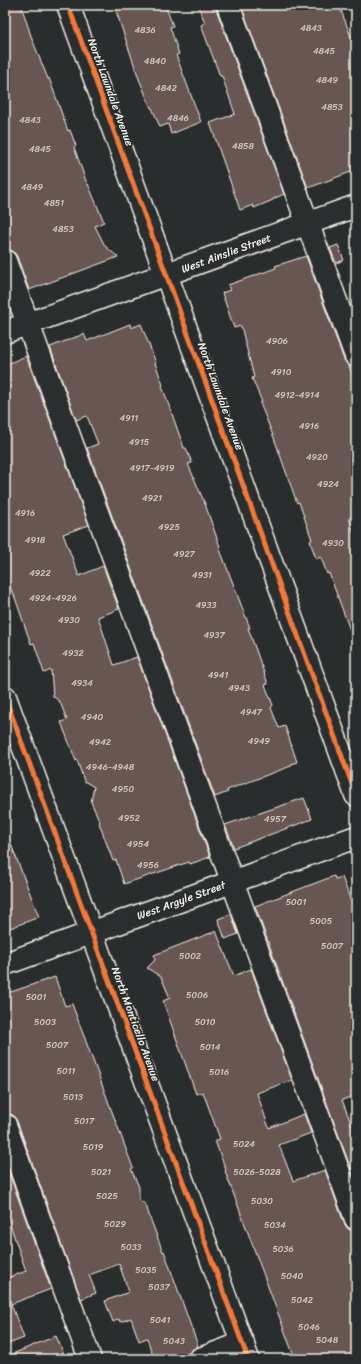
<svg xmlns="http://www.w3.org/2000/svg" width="361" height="1364" font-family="Sriracha,sans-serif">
	<rect width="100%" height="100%" fill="#2a2d2e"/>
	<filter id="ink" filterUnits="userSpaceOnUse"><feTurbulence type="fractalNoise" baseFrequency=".025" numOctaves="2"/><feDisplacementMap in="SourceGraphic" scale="8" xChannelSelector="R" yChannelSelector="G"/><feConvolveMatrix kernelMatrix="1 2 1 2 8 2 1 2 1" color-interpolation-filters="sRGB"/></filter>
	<g filter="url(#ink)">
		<path fill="#685752" stroke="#f4f1e8" d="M5,5h16l11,34 16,40 1,-1 19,53 2,-1 6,16 -2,1 13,37h1l16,38 -9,4 10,20 13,11 -89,33 -12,-34 -4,-5 -8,-2z
			M114,5h51l8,21 -3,1 9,27 -3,1 25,67 -30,12 -3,-10 -8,3 -8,-19h-1l-12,-29z
			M198,5h18v4l68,185 -11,5v1l-19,8 -1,-3 -13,5 -30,-87 25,-9 -13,-38h-2l-19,-51 4,-2z
			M241,5h98l17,45v120l-48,18z
			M338,245l6,15 -8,3 -6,-15z
			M306,256l38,104 5,6 7,18v132l-7,2 7,21v102h-2l-25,-68 -2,1 -6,-17 -5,2 -6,-18 2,-1 -13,-38 -2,1 -23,-65 -14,-35 2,-1 -10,-24 2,-1 -13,-51 -7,2 -12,-35 8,-3 -2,-5 48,-17 -1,-2z
			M130,324l1,4 10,-4 15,39h-1l8,22 -1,1 22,62h2l6,15 -4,1 17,40 15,43h-1l31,81h-2l20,56 -3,1 8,20 -2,3 8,20 6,-2 12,36 -6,2v2l-64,24 1,2 -13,5 -128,-349 11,-4 -11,-28 -11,4 -26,-73 34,-13 3,7z
			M26,356l63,169 -26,9 16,42 24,-10 16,43 -21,8 16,48 23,-8 73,200 -20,7 -1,-2 -65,22 -8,-24 -3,1 -14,-38 1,-1 -9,-20 3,-15 -10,-6 -7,-21 -1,1 -15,-39 6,-2 -7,-18 -7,-6 -2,-26 -7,3 -10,-30 -3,1 -18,-52h-1l-7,-18v-209z
			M304,798l8,21 -78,29 -9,-23z
			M6,831l33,86 -34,13v-98z
			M334,876l1,3 7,-2 14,38v180l-14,5 14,36v47l-101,-277z
			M231,914l7,20 -13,5 -7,-20z
			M216,931l18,45 17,-7 41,111 -35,13 12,35 35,-14 7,19 -32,12 14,36 32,-11 19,53 4,6 8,2v128h-61l-70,-188 1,-1 -11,-29 5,-2 -17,-47 -7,2 -33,-93 7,-3 -9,-21 -14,-9 8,-8 -1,-5z
			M55,977l10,29 7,-2 61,164 -2,1 8,18v13l7,5 4,13 13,34 1,-1 34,95 -7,5 -2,2 -16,6h-19l-7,-21 -8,3 -8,-23 -11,4 -1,-3 -6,3 -8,-21 24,-9 -10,-28 -30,11 7,18 -15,6 -64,-178 -4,-6 -8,-2v-119z
			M5,1162l46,127 -40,15 13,34 -19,7v-66l21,-8 -21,-61z
			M56,1336l10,23h-61v-2z"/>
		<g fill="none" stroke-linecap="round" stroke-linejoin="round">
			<defs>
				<path id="minor" d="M68,5l288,790
					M228,5l128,351
					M5,261l351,958
					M5,332l351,-126
					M5,697l243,662
					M5,964l351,-127
					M5,1125l85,234
					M200,1359l43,-16"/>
			</defs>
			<use href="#minor" stroke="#f4f1e8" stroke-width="25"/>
			<use href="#minor" stroke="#2a2d2e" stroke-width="22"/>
			<defs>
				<path id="cycleway" d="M68,5l288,790
					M5,697l243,662"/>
			</defs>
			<use href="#cycleway" stroke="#2a2d2e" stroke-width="8"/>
			<use href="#cycleway" stroke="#f17a3a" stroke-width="5"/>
		</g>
	</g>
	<g text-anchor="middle" stroke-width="3.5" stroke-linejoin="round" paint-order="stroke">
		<g font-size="9" fill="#d1cac2">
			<text x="311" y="31">4843</text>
			<text x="145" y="33">4836</text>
			<text x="324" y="54">4845</text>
			<text x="155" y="64">4840</text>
			<text x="327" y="83">4849</text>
			<text x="166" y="91">4842</text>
			<text x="332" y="110">4853</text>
			<text x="178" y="121">4846</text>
			<text x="30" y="123">4843</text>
			<text x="243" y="149">4858</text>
			<text x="40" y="152">4845</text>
			<text x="32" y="190">4849</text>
			<text x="54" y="206">4851</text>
			<text x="63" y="232">4853</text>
			<text x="277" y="344">4906</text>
			<text x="281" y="375">4910</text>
			<text x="297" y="398">4912-4914</text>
			<text x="129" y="421">4911</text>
			<text x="309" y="429">4916</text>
			<text x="139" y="445">4915</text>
			<text x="317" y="460">4920</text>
			<text x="152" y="471">4917-4919</text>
			<text x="328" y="487">4924</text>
			<text x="152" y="501">4921</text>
			<text x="25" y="516">4916</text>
			<text x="169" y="530">4925</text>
			<text x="35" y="543">4918</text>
			<text x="333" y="546">4930</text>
			<text x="184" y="557">4927</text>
			<text x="40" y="576">4922</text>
			<text x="202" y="578">4931</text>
			<text x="53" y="601">4924-4926</text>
			<text x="206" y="608">4933</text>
			<text x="69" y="623">4930</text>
			<text x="214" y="638">4937</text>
			<text x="73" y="656">4932</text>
			<text x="218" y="678">4941</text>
			<text x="82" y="686">4934</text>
			<text x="239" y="691">4943</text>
			<text x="251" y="715">4947</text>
			<text x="92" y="720">4940</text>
			<text x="259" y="744">4949</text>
			<text x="100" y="745">4942</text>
			<text x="110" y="770">4946-4948</text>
			<text x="123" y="792">4950</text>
			<text x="129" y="821">4952</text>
			<text x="275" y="822">4957</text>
			<text x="138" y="847">4954</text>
			<text x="148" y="868">4956</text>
			<text x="296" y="905">5001</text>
			<text x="321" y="924">5005</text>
			<text x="332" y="949">5007</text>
			<text x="190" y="959">5002</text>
			<text x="197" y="998">5006</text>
			<text x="36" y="1000">5001</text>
			<text x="45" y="1025">5003</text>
			<text x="205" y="1025">5010</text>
			<text x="57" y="1048">5007</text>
			<text x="210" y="1050">5014</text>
			<text x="66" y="1074">5011</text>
			<text x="219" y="1075">5016</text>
			<text x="73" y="1100">5013</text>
			<text x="84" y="1124">5017</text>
			<text x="244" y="1147">5024</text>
			<text x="93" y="1150">5019</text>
			<text x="101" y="1175">5021</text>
			<text x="257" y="1175">5026-5028</text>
			<text x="107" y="1199">5025</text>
			<text x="262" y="1204">5030</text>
			<text x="115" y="1227">5029</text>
			<text x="275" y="1228">5034</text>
			<text x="131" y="1250">5033</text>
			<text x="283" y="1252">5036</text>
			<text x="146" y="1273">5035</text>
			<text x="292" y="1279">5040</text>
			<text x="159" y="1290">5037</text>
			<text x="302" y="1303">5042</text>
			<text x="160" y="1323">5041</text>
			<text x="309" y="1330">5046</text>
			<text x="327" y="1343">5048</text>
			<text x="174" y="1344">5043</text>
		</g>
		<g font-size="11" fill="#f4f1e8" stroke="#2a2d2e">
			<text transform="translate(111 92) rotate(70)" y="4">North Lawndale Avenue</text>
			<text transform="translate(226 253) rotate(-20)" y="4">West Ainslie Street</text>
			<text transform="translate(221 396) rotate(70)" y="4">North Lawndale Avenue</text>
			<text transform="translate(181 900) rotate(-20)" y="4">West Argyle Street</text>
			<text transform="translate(136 1024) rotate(70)" y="4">North Monticello Avenue</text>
		</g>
	</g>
	<rect width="361" height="1364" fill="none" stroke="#2a2d2e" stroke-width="20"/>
	<rect x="10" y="10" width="341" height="1344" fill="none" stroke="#f4f1e8" stroke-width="1.5" filter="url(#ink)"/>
</svg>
